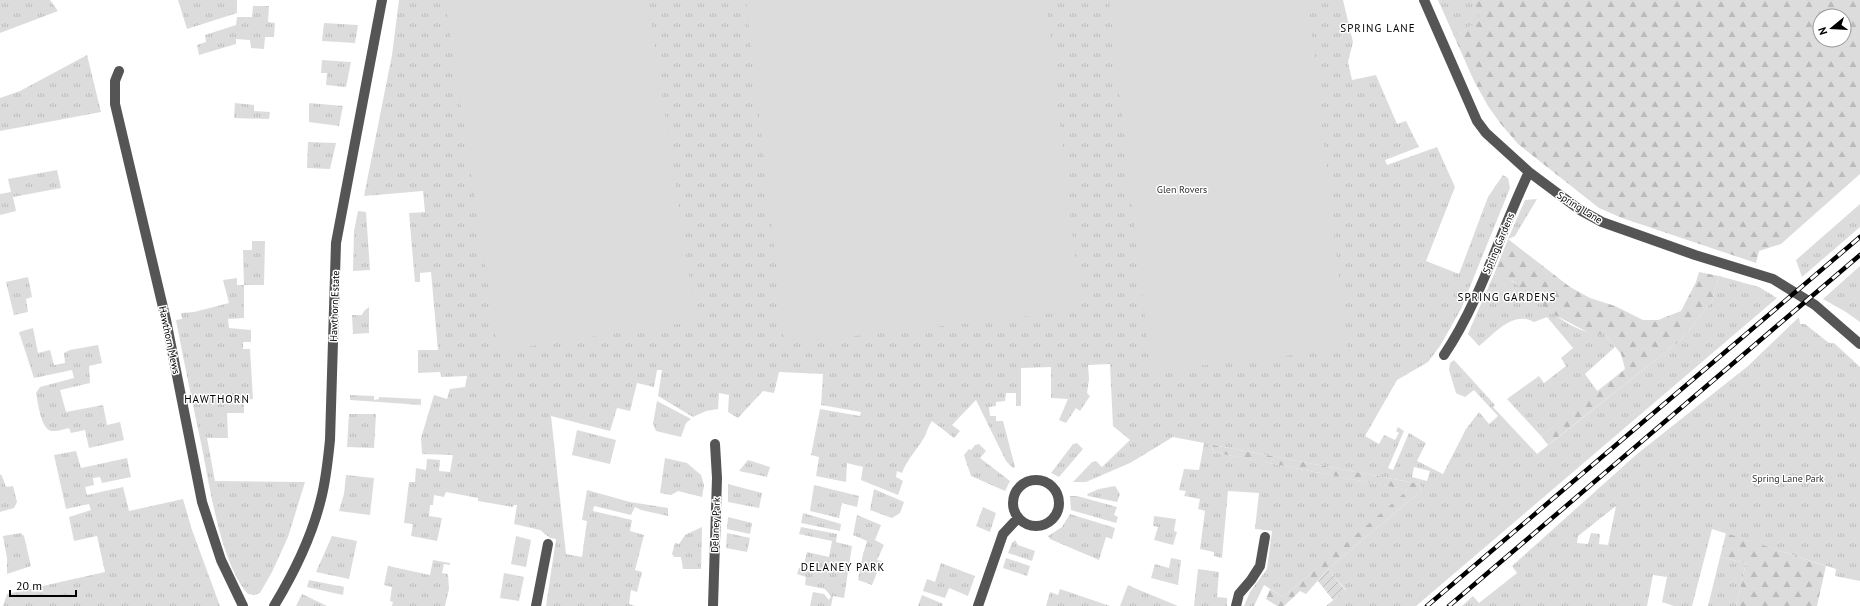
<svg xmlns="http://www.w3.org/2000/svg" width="1860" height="606" font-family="'PT Sans',sans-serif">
	<defs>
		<pattern id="grass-tufts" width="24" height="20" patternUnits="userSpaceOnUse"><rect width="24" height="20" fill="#dcdcdc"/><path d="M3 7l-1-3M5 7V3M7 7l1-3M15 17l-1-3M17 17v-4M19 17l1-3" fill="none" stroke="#bbb"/></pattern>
		<pattern id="forest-firs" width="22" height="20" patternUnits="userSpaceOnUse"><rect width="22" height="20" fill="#dcdcdc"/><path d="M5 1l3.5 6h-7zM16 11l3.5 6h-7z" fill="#bbb"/></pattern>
		<pattern id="garden-furrows" width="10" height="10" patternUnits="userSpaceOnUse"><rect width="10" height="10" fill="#dcdcdc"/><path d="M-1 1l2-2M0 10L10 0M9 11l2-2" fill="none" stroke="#bbb"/></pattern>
	</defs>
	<rect width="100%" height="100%" fill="#fff"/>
	<path fill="url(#grass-tufts)" fill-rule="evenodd" d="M0,0h50l8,11 -58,22z
		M178,0h59v13l-50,16z
		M399,0h944l10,42 -5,20 4,18 24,-5 21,49 9,-3 13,26 -34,13 2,5 50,-18 18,40 -29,74 33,13 29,-77 15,-22 5,3 2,10 -49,121 -21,37 -12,16 -31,18 -32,56 14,8 5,-9 11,5 4,-7 -3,-2 2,-4 6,4 -16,37 5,2 16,-37 17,10 -9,18 26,13 23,-45 13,-17 10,12 9,-8 -24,-26 -9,7 -9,-4 -7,-23 1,-7 4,-3 41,45 -2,2 44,47 145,-115 30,-38 7,-25 40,11 18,11 -361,308h-90l20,-16 -18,-21 94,-79 -2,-6 -207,-39 -1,7 197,38 -126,107 -19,-12 -10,21h-10l6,-14 17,-23 5,-38 -17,-2 4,-36 -31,-2 -6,67 -8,-2v-4l-14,-3 5,-38 -7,-2 2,-10 -16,-3 2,-5 -7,-1 5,-21 15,1 5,-27 -31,-6 -43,26 -44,19h-13l19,-20 4,-1 6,6 28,-27 -17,-14 -3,-62 -22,1 1,14 -2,14 3,3 -10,15 -4,-3 -10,15 -7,-3 9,-21 -17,-1v-31l-30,1v38h-5v-13h-10l-1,8 -9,1v4l-7,1 1,9h6v5h7l12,46 -2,1 -7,-7 -30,-61 -24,25 8,6 -6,7 -22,-17c-5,7 -5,13 -10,20 -7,11 -15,19 -20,32l-5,-2 -1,6 7,4 -5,14 -37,-15 2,-13 -16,-4 -1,19 -30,-6 3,-19 -8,-2 9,-46 40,7 1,-4 -40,-7 2,-31 -44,-2 -5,21 -11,-2 -25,27 -10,-6 1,-17 -10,-2 -1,16 -12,2 -13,6 -35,-21 4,-26h-5l-3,17 -17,-4 -7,28 -13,-3 -7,23 -59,-15 15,138 16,3 5,-36 -5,-1 5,-30 43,12 38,6v8l-27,-6 -6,-3 -4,8 -37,-9 -1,5 39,9 -2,11 14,4 -9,35 7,2 -5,20 -6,-2 -2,14 6,2h-89l10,-67 -6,-1 -10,-8 -26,-6 3,-19h-3l-1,2 -35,-6v-3l-32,-6 -2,5 -10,-2 -1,10h-3l-1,11 13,2 -5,23 -26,-5 2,-12 -9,-1 5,-41h6l1,-14 10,2 1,-11 13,1 -1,11 11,1 3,-17 -31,-1 -1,-16 13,-43 13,4 3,-10 15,-2 2,-11 -26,1 -1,-5 -22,1v-23h20l-7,-78 -11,1v9h-5l-6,-69 16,-1 -2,-21 -59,5 28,-141zM1414,467l16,4 -3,10 -15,-4z
		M1438,0h35l8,20 -27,16z
		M253,6h16l-1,16 7,1 -1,14h-9l-1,12 -13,-1 -1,-8 -14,-1v5l-37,11 -2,-10 9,-3 -1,-7 31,-10 1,-8h15z
		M324,23l34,2 -3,18 -33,-2z
		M87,55l14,57 -101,19v-33l20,-7z
		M322,60l29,2 -5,25 -20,-2 1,-12h-6z
		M235,103l19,2v6l16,1 -1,7 -35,-1z
		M309,103l34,3 -4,20 -30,-4z
		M308,142l28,1 -6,26 -23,-1z
		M57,170l4,18 -48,9 3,14 -16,4v-21l11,-2 -3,-13z
		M1537,199l-22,37 -7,3 17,-39z
		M1860,204v23l-58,50 -6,-17z
		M358,211l8,1 4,58 -17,1 1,-40z
		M252,241h13l-1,44h-20v33l-16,1 1,9 22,2v12h-8v7h7l3,50 -9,1v13h-17l1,25h-21l8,43 90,1 -17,55 -16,35 -12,21 -6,2 -6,-1c-27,-30 -38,-106 -46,-146 -9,-43 -18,-85 -26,-128l6,-1 -1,-6 13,-1 35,-9 -6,-23 14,-2v7h7l-1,-35h9z
		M1860,266v56l-14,-10 -23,-13z
		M1494,274c6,2 14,4 20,8 28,19 54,53 91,52l10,13 -30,27 13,18 -57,44 -34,-37 32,-23 5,7 22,-17 -5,-8 12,-10 -26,-31 -13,5c-21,-12 -39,11 -55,24l-11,-12z
		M28,277l4,20 -6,2 2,13 -14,3 -8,-33z
		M369,307v26l-16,1 -1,-19h10l2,-4z
		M1799,317l1,7h5l24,19h5l26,24v214l-25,-5 1,-7 -124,-40 -20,77h-18l-12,-4 5,-25 -14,-2 -6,31h-185l11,-10 6,7 38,-30 -5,-7 125,-112 111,-88zM1616,506l-8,39 -9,-1 1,-10 -9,-1 -3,11 -11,-1 1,-7z
		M33,328l5,25 12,-3 4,15 11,-2 -1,-10 6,-3 28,-5 4,18 -13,3 1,17 -30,7 6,22 37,-7 4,20 13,-3 4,18 -35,8 -4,-18 -14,3 -2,-5c-5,1 -10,3 -16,3 -12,1 -15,-29 -17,-38l4,-6 34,-9 -2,-8 -38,8 -15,-46z
		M350,395l24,1v4l5,-1v-2l42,2v6l-71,-5z
		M657,401l34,18 -5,4 -5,14 -25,-6 -3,-7z
		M349,414h27l-2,34 -27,-1z
		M577,430l39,10 -6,24 -38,-9z
		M1077,443l6,6 -24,28 -8,-4 22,-29z
		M979,444l7,7 -6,7 30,23 -5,10 -34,-15 -7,-21 5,-6 2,1 4,-5z
		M76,451l5,17 46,-10 4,19 -29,6 -2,-6 -7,1 1,7 -9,2 2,8 36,-8 6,24 54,-12 9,31 28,76h-217l4,-12 98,-22 -8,-36 -23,5 -5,-24 22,-7 -2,-6 -23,5 -12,-54z
		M665,458l22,5 14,12 3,10 -2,12 -24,-6 -7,4 -11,-2z
		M748,460l22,7 -3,10 -28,-6z
		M0,474l2,2 4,11 7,-1 4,16 -3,6 -14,4z
		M346,475l28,3 -4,37 -31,-4 5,-17z
		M728,484l34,9 -3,15 -31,-6z
		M814,485l45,11 -2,11 -15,-4 -3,15 -29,-7z
		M1115,486l5,8 -3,8 -29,-6 -1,-2 12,-5z
		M874,489l30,13 -4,11 -8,5 -22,-8z
		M1070,496h7l40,11 -3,8 4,2 -2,6 -45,-13z
		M983,507l13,6 -6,19 -14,-6z
		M803,513l38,11 -1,7 -39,-8z
		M1070,514l45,14 -3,11 -6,-2 -7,23 -49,-21 -2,-3 14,-9z
		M857,515l24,10 -6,15 9,5 -7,15 5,1 -10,24 -14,-5 5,-26 4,-13 -14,-6z
		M1154,516l22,3 -2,12 3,1 -4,13 -19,-5 4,-13 -5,-1z
		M728,517l24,6 -2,11 -23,-5z
		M702,527l-1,42h-18l-2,-12h-7l-2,-3 3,-11 4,1 6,-9z
		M801,527l36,7 -1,8 16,4 -8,52 -11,-2 -2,10h-21l3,-14 11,2 5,6 2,-4 -6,-7 -20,-4 1,-8 -9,-3 2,-6h4l4,-16 22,5 3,-16 -33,-7z
		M21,533l3,3 7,30 -24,8v-16l-4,-22z
		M727,533l23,5 -3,14 -21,-4z
		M332,536l25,5 -8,38 -33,-7z
		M516,536l15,4 -5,27 -15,-3z
		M1015,540l3,5 17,6 -3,10 -24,-8 4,-10z
		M1720,557l26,6 -10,43h-28z
		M1006,558l24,8 -3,10 -24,-8z
		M1171,558l10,2 -3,25 -27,-7 4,-14 14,4z
		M433,560l17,3v2l-6,-1 -2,9 6,1 1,15 -4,17h-53l1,-4 -3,-1 2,-14 -8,-2 4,-19 42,9z
		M941,563l34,13 -7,20 -19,-8 -4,10 -22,-7 4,-12 8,3z
		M1198,569l21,3 -2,25 10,1v8h-33z
		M504,573l20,4 -5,24 -19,-3z
		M309,580l35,7 -1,8 -36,-8z
		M1128,585l4,2 46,19h-58z
		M1060,589l50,17h-64l4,-14 8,3z
		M302,594l25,12h-31z
		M922,595l21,9 -1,2h-24z"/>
	<path fill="url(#forest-firs)" fill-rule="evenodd" d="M1473,0h387v174l-79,70 -22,7 -3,12 -134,-45 -23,-10 -81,-64 -18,-21 -12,-17 -14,-25 -20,-45 26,-16zM1820,16h24v24h-24z
		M1508,239l62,48 20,11 25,8 28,14h15l23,-9 15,-29 3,-10 20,4 -7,25 -30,38 -134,106 -7,-9 84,-67 -4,-15 -16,-20h-14l-38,-20 -40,-33 -19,-7z
		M1213,445l207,39 2,6 -94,79 -22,25 -6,-3 -16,15h-7l-11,-7 4,-10 13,8 125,-107 -196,-38z
		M1726,533l100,33 -9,40h-81l10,-43 -26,-6z"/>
	<path fill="url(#garden-furrows)" d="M1328,569l18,22 -13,9 -15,-19z"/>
	<path fill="#dcdcdc" d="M445,0h203l48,321 -198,30z
		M746,0h300l35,310 -296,34z
		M1109,0h199l39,349 -196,22z"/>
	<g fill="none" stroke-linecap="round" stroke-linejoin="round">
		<path stroke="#555" stroke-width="10" d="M1424,0l53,121 9,12 43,39 51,38 22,12 93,33 78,24 42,26 45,39
			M119,71l-4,10v23l51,216 36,182 19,58 22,46
			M1444,355c37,-55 56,-123 85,-183
			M1013 503a23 23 0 1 1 46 0a23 23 0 1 1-46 0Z
			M274,606c20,-33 38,-70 47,-107 5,-19 7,-39 9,-59l6,-197 46,-243
			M536,606l12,-62
			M713,606l4,-128 -2,-34
			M978,606l25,-72 15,-16
			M1236,606l3,-12 12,-14 9,-14 5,-29"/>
		<defs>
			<path id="rail" d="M1427,606l433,-369
				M1449,606l411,-351"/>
		</defs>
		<use href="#rail" stroke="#000" stroke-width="4.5"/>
		<use href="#rail" stroke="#fff" stroke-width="3" stroke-dasharray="9" stroke-linecap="butt"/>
	</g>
	<g text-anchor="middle" stroke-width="3" stroke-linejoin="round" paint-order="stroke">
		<g font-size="10" fill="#333" stroke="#fff">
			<text x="1182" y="193">Glen Rovers</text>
			<text x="1788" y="482">Spring Lane Park</text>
		</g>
		<g font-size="10" fill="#000" stroke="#fff">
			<text transform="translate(1580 207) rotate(32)" y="4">Spring Lane</text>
			<text transform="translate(1498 243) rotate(-67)" y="4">Spring Gardens</text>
			<text transform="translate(334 306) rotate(-88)" y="4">Hawthorn Estate</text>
			<text transform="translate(170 340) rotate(78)" y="4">Hawthorn Mews</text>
			<text transform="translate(715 525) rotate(-88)" y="4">Delaney Park</text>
		</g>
		<g font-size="11" letter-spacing="1" fill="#000" stroke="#fff">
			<text x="1378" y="32">SPRING LANE</text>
			<text x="1507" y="301">SPRING GARDENS</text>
			<text x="217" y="403">HAWTHORN</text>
			<text x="843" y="571">DELANEY PARK</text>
		</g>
	</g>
	<g transform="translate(1832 28) rotate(252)"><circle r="19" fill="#ffffff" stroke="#999999"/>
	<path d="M0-3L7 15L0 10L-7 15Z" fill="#000000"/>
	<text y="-6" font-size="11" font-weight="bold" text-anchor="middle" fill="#000000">N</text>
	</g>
	<path d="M10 590v6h66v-6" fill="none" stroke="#000000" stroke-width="2"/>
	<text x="16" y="590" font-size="12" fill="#000000" stroke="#ffffff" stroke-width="3" paint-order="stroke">20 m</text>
</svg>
